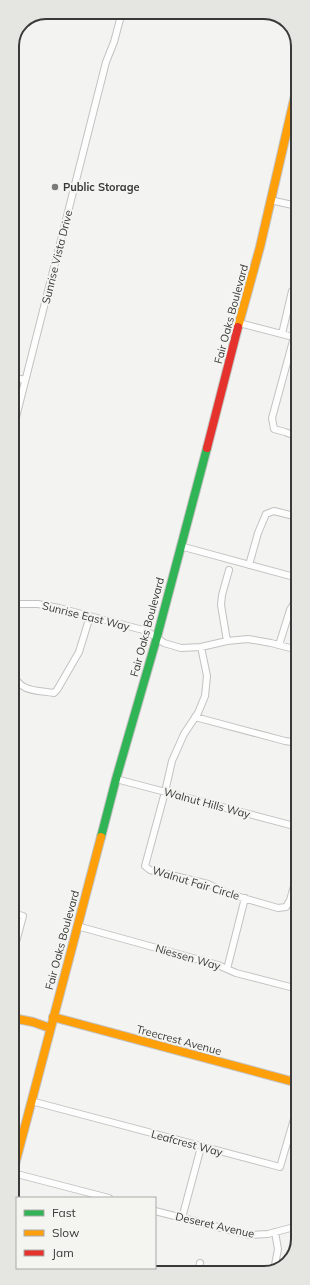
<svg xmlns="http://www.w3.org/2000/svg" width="310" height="1285" font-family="Mulish,sans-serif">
	<rect width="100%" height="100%" fill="#f3f3f1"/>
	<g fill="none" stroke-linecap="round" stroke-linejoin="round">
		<defs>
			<path id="street" d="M270,200l27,6
				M239,323l58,15
				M282,334l10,-43 6,-7
				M294,337l-22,81 2,11 11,3 13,5
				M12,377l13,3
				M12,433l94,-371 8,-20 8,-30
				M180,546l118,32
				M249,565l9,-32 8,-19 8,-3 24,6
				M12,604h26l21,4 88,23 17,12 17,5 20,-1 26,-6 21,-2 23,4 27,7
				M227,641l-6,-36 1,-10 7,-25
				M279,645l11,-35 8,-14
				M201,647l6,29 -2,20 -7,17 -14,21 -12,27 -7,31 -20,74 5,4 58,14 21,10 49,14 8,-1 4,-7 8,-28
				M12,672c8,20 22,18 42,21l3,-3 22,-38 11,-36
				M195,717l90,24 13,2
				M116,779l182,48
				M12,913l11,3 -11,41
				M77,926l141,39 18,8 62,16
				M227,969l18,-71
				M31,1101l249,66 18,-62
				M13,1173l96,25
				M155,1211l94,24 19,-1 30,-8
				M182,1218l19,-71
				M36,1270l12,3
				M274,1270l4,-21 -3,-17
				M198,1272l2,-9
				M65,1273l9,-4 16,4
				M99,1273l2,-5"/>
			<path id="fast" d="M101,837l15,-58 41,-142 50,-189"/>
			<path id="slow" d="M238,327l22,-80 37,-160
				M53,1017l245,66
				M13,1018l20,4 17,6
				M13,1172l88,-335"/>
			<path id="jam" d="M207,448l31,-121"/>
		</defs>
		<use href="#street" stroke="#c3c2c1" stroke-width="8"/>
		<use href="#fast" stroke="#c3c2c1" stroke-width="10"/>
		<use href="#slow" stroke="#c3c2c1" stroke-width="10"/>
		<use href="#jam" stroke="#c3c2c1" stroke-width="10"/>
		<use href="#street" stroke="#fdfdfd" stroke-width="6"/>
		<use href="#fast" stroke="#30b455" stroke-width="8"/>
		<use href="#slow" stroke="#ff9f0a" stroke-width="8"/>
		<use href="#jam" stroke="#e5322d" stroke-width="8"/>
	</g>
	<circle fill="#7a7a79" stroke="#f4f4f0" stroke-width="1.5" cx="55" cy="187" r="4"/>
	<g text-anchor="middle" stroke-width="4" stroke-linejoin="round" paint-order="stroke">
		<g font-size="11" font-weight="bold" fill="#393938" stroke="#f4f4f0" text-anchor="start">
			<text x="63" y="191">Public Storage</text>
		</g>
		<g font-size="11" fill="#393938" stroke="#f4f4f0">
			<text transform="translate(57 257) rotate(-76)" y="4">Sunrise Vista Drive</text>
			<text transform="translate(231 314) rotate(-75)" y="4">Fair Oaks Boulevard</text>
			<text transform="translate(86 616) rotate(14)" y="4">Sunrise East Way</text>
			<text transform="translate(147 627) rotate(-75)" y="4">Fair Oaks Boulevard</text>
			<text transform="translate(207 803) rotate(15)" y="4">Walnut Hills Way</text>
			<text transform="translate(196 883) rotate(17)" y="4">Walnut Fair Circle</text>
			<text transform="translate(62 940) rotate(-75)" y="4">Fair Oaks Boulevard</text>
			<text transform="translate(188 957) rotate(16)" y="4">Niessen Way</text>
			<text transform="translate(179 1040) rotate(15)" y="4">Treecrest Avenue</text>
			<text transform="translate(187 1143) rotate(15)" y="4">Leafcrest Way</text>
			<text transform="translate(215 1225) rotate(13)" y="4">Deseret Avenue</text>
		</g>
	</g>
	<path d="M0 0H310V1285H0ZM46 19H264A27 27 0 0 1 291 46V1239A27 27 0 0 1 264 1266H46A27 27 0 0 1 19 1239V46A27 27 0 0 1 46 19Z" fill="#e5e5e1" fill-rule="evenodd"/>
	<path fill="none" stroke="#393938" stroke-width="2" d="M46 19H264A27 27 0 0 1 291 46V1239A27 27 0 0 1 264 1266H46A27 27 0 0 1 19 1239V46A27 27 0 0 1 46 19Z"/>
	<rect x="16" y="1197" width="140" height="72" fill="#f4f4f0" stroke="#a9a9a6"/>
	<rect x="24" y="1210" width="20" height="6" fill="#30b455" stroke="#a9a9a6"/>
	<text x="52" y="1217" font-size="12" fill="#393938">Fast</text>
	<rect x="24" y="1230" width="20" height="6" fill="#ff9f0a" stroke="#a9a9a6"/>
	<text x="52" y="1237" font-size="12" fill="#393938">Slow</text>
	<rect x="24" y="1250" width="20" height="6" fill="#e5322d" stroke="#a9a9a6"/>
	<text x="52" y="1257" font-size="12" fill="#393938">Jam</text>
</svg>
